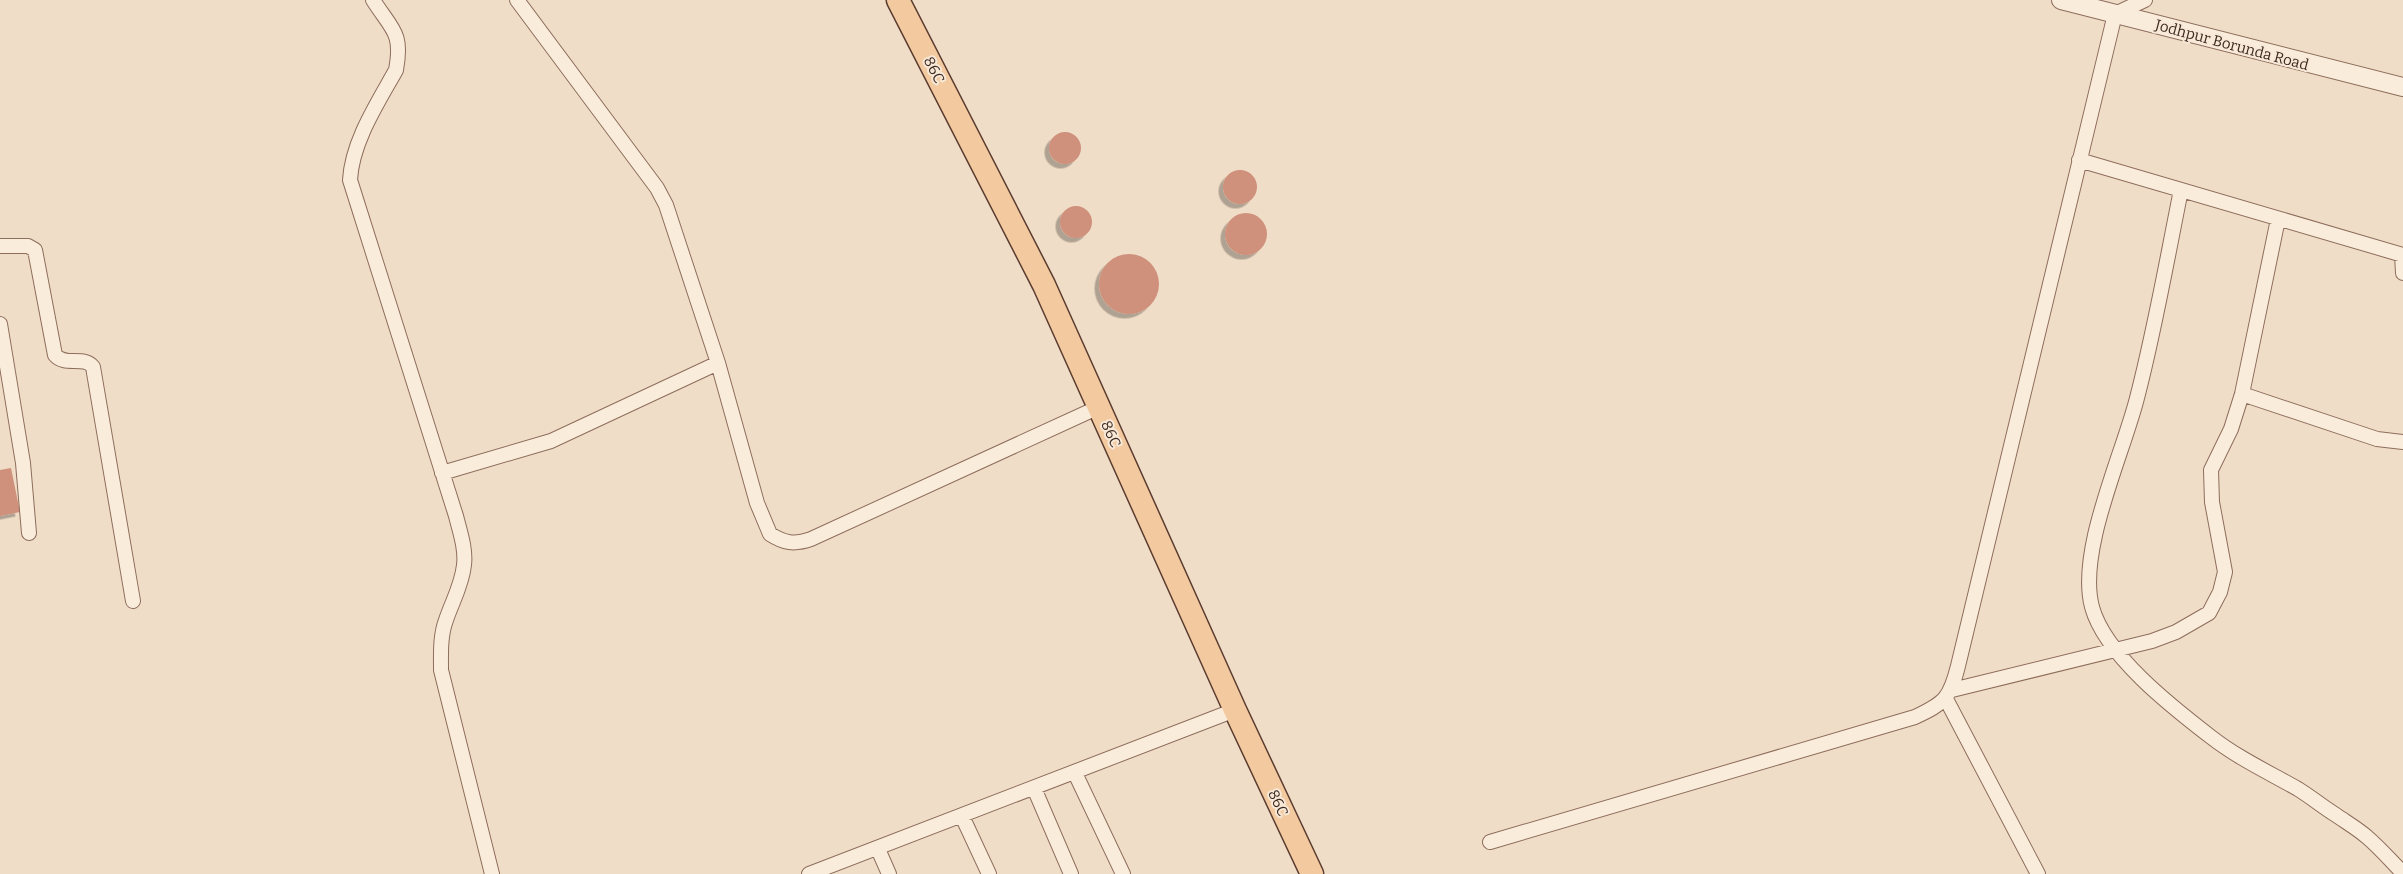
<svg xmlns="http://www.w3.org/2000/svg" width="2403" height="874" font-family="Bitter,serif">
	<defs>
		<filter id="shadow"><feDropShadow dx="-4.5" dy="4.5" stdDeviation="0" flood-color="#0004"/></filter>
	</defs>
	<rect width="100%" height="100%" fill="#f0ddc7"/>
	<path fill="#cf907c" filter="url(#shadow)" d="M1049 148a16 16 0 1 1 32 0a16 16 0 1 1-32 0Z
		M1223 187a17 17 0 1 1 34 0a17 17 0 1 1-34 0Z
		M1060 222a16 16 0 1 1 32 0a16 16 0 1 1-32 0Z
		M1225 234a21 21 0 1 1 42 0a21 21 0 1 1-42 0Z
		M1099 284a30 30 0 1 1 60 0a30 30 0 1 1-60 0Z
		M11,468l9,44 -20,4v-46z"/>
	<g fill="none" stroke-linecap="round" stroke-linejoin="round">
		<defs>
			<path id="minor" d="M373,0c19,30 30,32 23,70 -19,34 -44,72 -46,110l106,336c4,16 10,33 8,49 -2,20 -12,37 -18,55 -6,16 -5,34 -5,50l51,204
				M517,0l140,188 9,17 52,158 39,140 13,31c14,9 24,11 41,5l288,-132
				M2079,160l324,95
				M2181,190c-14,69 -26,139 -44,208 -14,56 -60,153 -45,209 13,48 80,100 119,130 27,21 57,35 87,52 13,8 25,18 38,26 10,7 22,14 31,22 13,11 24,24 36,36
				M0,246h28l7,4 20,105c10,12 29,0 38,12l40,234
				M2402,255l1,18
				M0,324l23,139 6,70
				M2242,394l135,45 26,3
				M442,473l109,-32 167,-78
				M1952,690l200,-49 24,-9 33,-19 11,-21 5,-20 -13,-70 -1,-32 20,-41 11,-35 36,-175
				M1946,699l92,175
				M1075,773l48,101
				M1034,788l37,86
				M962,816l27,58
				M1490,842l425,-125c30,-14 35,-19 43,-51l157,-652 30,-14
				M878,849l11,25
				M809,874l426,-164"/>
			<path id="tertiary" d="M2061,0l342,87"/>
			<path id="primary" d="M898,0l146,285 191,425 77,164"/>
		</defs>
		<use href="#minor" stroke="#8d6d5c" stroke-width="16"/>
		<use href="#tertiary" stroke="#8d6d5c" stroke-width="20"/>
		<use href="#primary" stroke="#5b3c30" stroke-width="25"/>
		<use href="#minor" stroke="#faecdb" stroke-width="14"/>
		<use href="#tertiary" stroke="#faecdb" stroke-width="18"/>
		<use href="#primary" stroke="#f3ca9f" stroke-width="22"/>
	</g>
	<g text-anchor="middle" stroke-width="4" stroke-linejoin="round" paint-order="stroke">
		<g font-size="15" fill="#3d2920" stroke="#f7e8d7">
			<text transform="translate(2232 45) rotate(15)" y="5">Jodhpur Borunda Road</text>
			<text transform="translate(934 70) rotate(63)" y="5">86C</text>
			<text transform="translate(1111 434) rotate(66)" y="5">86C</text>
			<text transform="translate(1278 803) rotate(65)" y="5">86C</text>
		</g>
	</g>
</svg>
